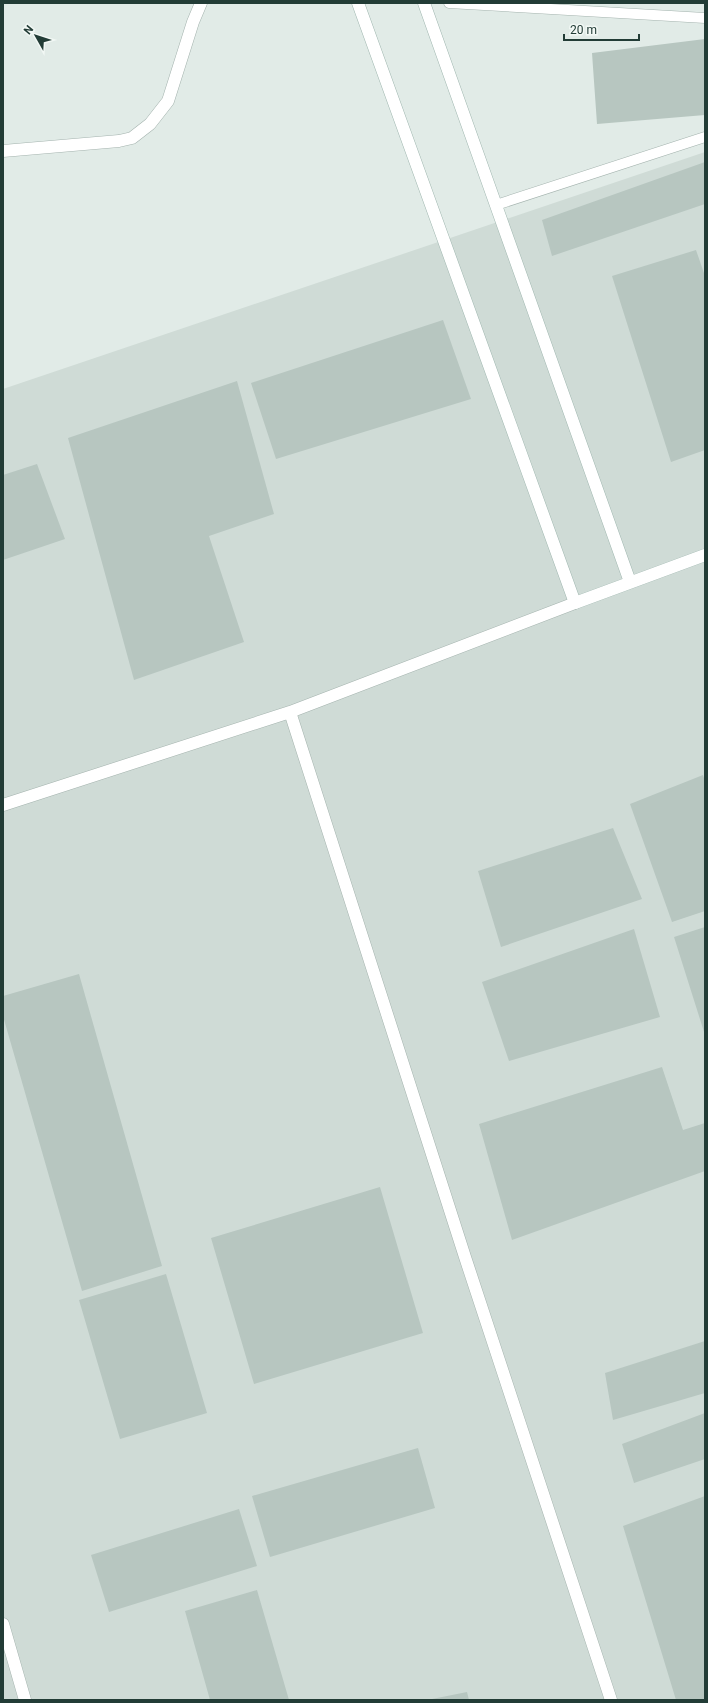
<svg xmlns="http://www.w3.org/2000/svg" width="708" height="1703" font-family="Roboto,sans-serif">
	<rect width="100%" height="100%" fill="#e1ebe7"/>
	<path fill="#cfdbd6" d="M705,152v1548h-702v-1311z"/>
	<path fill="#b7c6c0" d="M705,39v76l-108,9 -5,-71z
		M705,162v42l-153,52 -10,-36z
		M696,250l9,26v174l-34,12 -59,-186z
		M443,320l28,79 -195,60 -25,-76z
		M237,381l37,133 -65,22 35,106 -110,38 -66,-242z
		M37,464l28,75 -62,21v-85z
		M703,775l2,6v130l-33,11 -42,-118z
		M613,828l29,71 -141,48 -23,-76z
		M705,927v108l-31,-98z
		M634,929l26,88 -151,44 -27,-79z
		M79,974l83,292 -80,25 -79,-275v-20z
		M662,1067l21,63 22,-7v48l-193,69 -33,-116z
		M380,1187l43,146 -169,51 -43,-146z
		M166,1274l41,139 -87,26 -41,-139z
		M705,1341v52l-92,27 -8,-47z
		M705,1413v46l-71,24 -12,-39z
		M418,1448l17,60 -165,49 -18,-61z
		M705,1496v204h-29l-53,-174z
		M239,1509l18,57 -148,46 -18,-57z
		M257,1590l32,110h-79l-25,-89z
		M467,1692l2,8h-37v-1z"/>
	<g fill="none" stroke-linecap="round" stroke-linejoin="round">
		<defs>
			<path id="lane" d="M449,3l256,15
				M496,205l209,-68"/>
			<path id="street" d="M3,151l116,-10 13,-3 18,-14 18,-23 25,-79 8,-19
				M290,712l175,545 146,443
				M3,805l287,-93 285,-109
				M3,1624l22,76"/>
			<path id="secondary" d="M358,3l217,600 130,-48
				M424,3l206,579"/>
		</defs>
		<use href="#lane" stroke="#a4b3ae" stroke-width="11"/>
		<use href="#street" stroke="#a4b3ae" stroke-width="13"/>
		<use href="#secondary" stroke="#a0b7b0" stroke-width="13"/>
		<use href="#lane" stroke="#fff" stroke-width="10"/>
		<use href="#street" stroke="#fff" stroke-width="12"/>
		<use href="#secondary" stroke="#fff" stroke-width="12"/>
	</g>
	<rect width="708" height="1703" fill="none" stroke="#223c36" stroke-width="8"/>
	<g transform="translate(36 36) rotate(309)" stroke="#f2f8f5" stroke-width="3" paint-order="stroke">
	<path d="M0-3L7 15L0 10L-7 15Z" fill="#223c36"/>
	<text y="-6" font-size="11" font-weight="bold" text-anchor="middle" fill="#223c36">N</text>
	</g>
	<path d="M564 34v6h75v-6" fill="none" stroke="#223c36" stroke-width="2"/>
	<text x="570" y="34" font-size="12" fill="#223c36" stroke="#f2f8f5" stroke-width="3" paint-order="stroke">20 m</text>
</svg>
